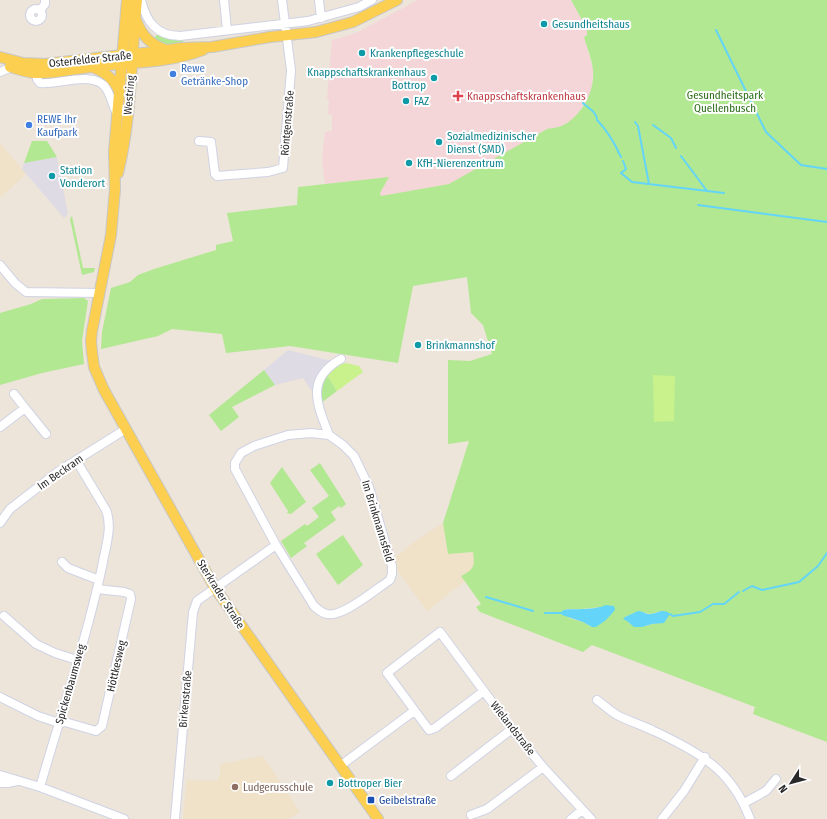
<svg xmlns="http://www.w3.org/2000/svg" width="827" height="819" font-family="'Fira Sans Condensed',sans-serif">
	<rect width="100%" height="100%" fill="#ede4da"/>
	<path fill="#dedbe5" d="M57,157l11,57 -4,4 -42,-49 2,-6z
		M288,350l44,11 -17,29h-4l-8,-12 -28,7 -11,-15z"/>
	<path fill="#f0e2c8" d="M0,143l26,31 -26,24z
		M443,523l5,31 25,-2 2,12 -4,7 -10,5 4,5 -38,30 -27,-37 -4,-8 -2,-8 20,-16z
		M263,756l37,56 -12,7h-105l4,-39 24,1 6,-1 3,-5v-11z"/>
	<path fill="#f5d6d8" d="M418,0h153l16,29v6l-3,2 9,33 -1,21 -11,18 -6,8 -8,6 -10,5 -10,2 -98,54 -68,13 -1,-4 8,-15 -63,6 -3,-25 3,-27 7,-1v-16l-4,-1 1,-15h-2l5,-59 15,-4 11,-4z"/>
	<path fill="#b1e891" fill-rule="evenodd" d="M571,0h256v742l-74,-28 2,-7 -163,-62 -9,7 -103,-40 -4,-5 5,-3 -20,-28c13,-7 14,-9 12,-24l-25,2 -5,-31 26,-82 -21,3v-84l22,1 22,-7 -9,-29 -12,-12 -4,-36 -54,9 -15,77 -108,-17 -64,7 -4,-19 -50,-5 -14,7 -57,13 1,-17 9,-44 19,-6 8,-7 16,-6 62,-19v-5l17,-4 -6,-28 70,-8 1,-18 91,-10 -9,16 1,3 68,-12 98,-55c7,-1 14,-2 20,-6 17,-11 28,-34 26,-53 -1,-11 -6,-22 -9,-33l3,-2v-6zM602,607l-10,20 -9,-5 -14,-4 -3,-9h15zM665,611l2,8 -7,4 -8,1 -6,2 -16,-2 -5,-7c4,-1 6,-3 9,-4 6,-3 12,0 17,1l6,-2z
		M159,32l26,7 -6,7 -6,1 -21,-6z
		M32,141h15l10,16 -33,6z
		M72,216l11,52h12l-1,4 -12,3 -12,-56z
		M84,298l4,3 -6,40 2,23 -42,9 -42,12v-72l31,-9 11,-5z
		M264,370l11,15 -43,22 7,10 -18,14 -12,-16z
		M327,375l10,16 -16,12c0,-10 -1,-20 6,-28z
		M320,463l26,41 -5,4 -2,-2 -8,6 5,8 -32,23 3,3 -16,12 -10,-17 24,-17 2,2 12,-9 -7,-9 17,-12 -19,-26z
		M282,467l24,35 -15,12 -4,-1 1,-2 -18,-28z
		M343,535l20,30 -25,20 -22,-31z"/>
	<path fill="#c9f18c" d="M346,363l13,3 4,6 -26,19 -10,-16 10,-10z
		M653,375l22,1 -1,45 -20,1z"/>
	<path fill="#64d5f8" d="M606,605l8,1 1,4 -9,10 -10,7h-4l-9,-5 -21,-7 -1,-2 1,-2c6,-3 12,-1 19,-2 8,0 18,-1 25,-4z
		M638,611c5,0 9,4 13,3 7,-1 13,-6 19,0l-6,9 -12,1 -10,3h-8l-7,-6 -4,-2 2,-2z"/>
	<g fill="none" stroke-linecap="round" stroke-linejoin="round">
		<path stroke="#64d5f8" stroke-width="2" d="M716,30l50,102 35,33 26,4
			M583,103c5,5 14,9 14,17 10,10 18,24 24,37
			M635,122l3,4 11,58
			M653,125l18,13 5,10
			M681,156l26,35
			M623,161l3,8 -5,4 11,9 92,11
			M698,205l129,17
			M743,591l9,-5 10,4 37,-8 19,-16 9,-13
			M486,597l47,14
			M545,613h16
			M670,614l3,2 27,-4 13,-8h11l15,-12"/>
		<defs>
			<path id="minor" d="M141,0c5,21 15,36 39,36l128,-15 51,-14 13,-7
				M224,0l3,30
				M319,0l2,18
				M30 15a6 6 0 1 1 12 0a6 6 0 1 1-12 0Z
				M40,10l5,-6v-4
				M0,72l12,-5
				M36,73l1,6 3,4c18,2 55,-13 66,5 5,8 7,18 11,26
				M199,141l12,1 4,32 2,2 51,-4 15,-4 8,-98 -9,-70
				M0,265l15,18 11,9 74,1
				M14,394l11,14
				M0,427l25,-19 21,26
				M311,433l18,2 14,10 11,11 15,31 23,79v8l-2,6c-14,9 -48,38 -63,34 -6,-1 -9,-5 -13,-8l-38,-61 -41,-76v-6l6,-10 13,-7 34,-11z
				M329,435c-12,-31 -24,-56 12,-76
				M0,523l10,-14 49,-38 67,-42
				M62,562l6,6 31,12
				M4,616l32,28 19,9 22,7
				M484,691l-49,37 -6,2 -42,-57 53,-41 72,97 31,38 48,52
				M0,697l38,19 21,7 6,-1 31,9 6,-5 29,-127 -1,-5 -6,-2 -27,-3
				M597,700c7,5 13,11 20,15 11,6 25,10 37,16 45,21 78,39 96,88
				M340,766l74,-55
				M0,775l40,12 84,32
				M451,776l61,-47
				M0,783h8l9,-2
				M40,787c21,-73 46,-146 62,-220 3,-19 11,-39 4,-57l-30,-50
				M744,803l22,-12 10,-12
				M471,815l16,-6 56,-42
				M175,819l18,-207 4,-11 79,-56
				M571,819l11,-9
				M662,819l22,-28 21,-34"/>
			<path id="major" d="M127,0l-13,152 1,37 -4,46 -19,96 -1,10 1,11 2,15 10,23 111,198 163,231
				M136,20c6,16 14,24 30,30
				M0,57l23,6 22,1 69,-8 39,-4 28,-4 31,-1 58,-10 46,-5 37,-10 44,-22
				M10,67c8,2 18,6 26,6 18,1 37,-4 55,-6 39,-5 75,-3 112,-17
				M92,67c13,5 21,11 27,24
				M118,173c14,-56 13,-116 19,-173"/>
		</defs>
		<use href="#minor" stroke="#cfd3e4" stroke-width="10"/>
		<use href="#major" stroke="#c7c7c7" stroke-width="12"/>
		<use href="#minor" stroke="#fff" stroke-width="8"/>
		<use href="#major" stroke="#fccf50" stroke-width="10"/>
	</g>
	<g fill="#0f9aa8" stroke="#fff" stroke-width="1.5">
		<circle cx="544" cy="24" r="4"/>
		<circle cx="362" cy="53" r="4"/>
		<circle cx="434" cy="78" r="4"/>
		<circle cx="406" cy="101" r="4"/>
		<circle cx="439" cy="142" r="4"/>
		<circle cx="409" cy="163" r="4"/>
		<circle cx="52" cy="176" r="4"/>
		<circle cx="418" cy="345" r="4"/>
		<circle cx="330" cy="783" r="4"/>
	</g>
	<g fill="#3f7fe0" stroke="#fff" stroke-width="1.5">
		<circle cx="173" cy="74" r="4"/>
		<circle cx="29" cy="125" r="4"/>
	</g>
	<path fill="#e0444e" stroke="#fff" stroke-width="1.5" d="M456 90h4v4h4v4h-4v4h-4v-4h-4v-4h4z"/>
	<circle fill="#8d6e63" stroke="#fff" stroke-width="1.5" cx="235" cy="787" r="4"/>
	<rect fill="#1a4fb4" stroke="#fff" stroke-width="1.5" x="367" y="796" width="8" height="8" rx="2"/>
	<g text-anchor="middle" stroke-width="4" stroke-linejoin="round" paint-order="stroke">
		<g font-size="11" fill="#0d838f" stroke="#fff" text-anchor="start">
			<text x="552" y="28">Gesundheitshaus</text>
			<text x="370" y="57">Krankenpflegeschule</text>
			<text x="426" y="76" text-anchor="end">Knappschaftskrankenhaus<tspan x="426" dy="13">Bottrop</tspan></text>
			<text x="414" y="105">FAZ</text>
			<text x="447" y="140">Sozialmedizinischer<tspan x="447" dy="13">Dienst (SMD)</tspan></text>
			<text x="417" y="167">KfH-Nierenzentrum</text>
			<text x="60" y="174">Station<tspan x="60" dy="13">Vonderort</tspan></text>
			<text x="426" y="349">Brinkmannshof</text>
			<text x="338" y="787">Bottroper Bier</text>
		</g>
		<g font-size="11" fill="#292929" stroke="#fff">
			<text transform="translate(90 59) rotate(-6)" y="4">Osterfelder Straße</text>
			<text transform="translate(129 95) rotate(-85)" y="4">Westring</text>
			<text transform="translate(287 123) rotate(-85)" y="4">Röntgenstraße</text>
			<text transform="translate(60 472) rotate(-35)" y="4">Im Beckram</text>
			<text transform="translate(378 521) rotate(73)" y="4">Im Brinkmannsfeld</text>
			<text transform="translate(221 594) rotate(58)" y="4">Sterkrader Straße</text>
			<text transform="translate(116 666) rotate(-77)" y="4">Höttkesweg</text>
			<text transform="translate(70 684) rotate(-74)" y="4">Spickenbaumsweg</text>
			<text transform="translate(185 699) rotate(-85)" y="4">Birkenstraße</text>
			<text transform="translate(513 728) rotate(52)" y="4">Wielandstraße</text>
		</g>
		<g font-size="11" fill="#366cbe" stroke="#fff" text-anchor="start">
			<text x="181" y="72">Rewe<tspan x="181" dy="13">Getränke-Shop</tspan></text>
			<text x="37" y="123">REWE Ihr<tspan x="37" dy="13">Kaufpark</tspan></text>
		</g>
		<g font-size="11" fill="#296c14" stroke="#fff">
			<text x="725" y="99">Gesundheitspark<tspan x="725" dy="13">Quellenbusch</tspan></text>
		</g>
		<g font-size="11" fill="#be3a42" stroke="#fff" text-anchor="start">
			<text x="467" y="100">Knappschaftskrankenhaus</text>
		</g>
		<g font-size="11" fill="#785e54" stroke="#fff" text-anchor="start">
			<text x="243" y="791">Ludgerusschule</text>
		</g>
		<g font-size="11" fill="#164399" stroke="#fff" text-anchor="start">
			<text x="379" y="804">Geibelstraße</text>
		</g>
	</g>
	<g transform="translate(791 783) rotate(234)" stroke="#ffffff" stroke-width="3" paint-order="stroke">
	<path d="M0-3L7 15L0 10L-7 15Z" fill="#292929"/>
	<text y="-6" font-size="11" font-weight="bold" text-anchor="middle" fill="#292929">N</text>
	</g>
</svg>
